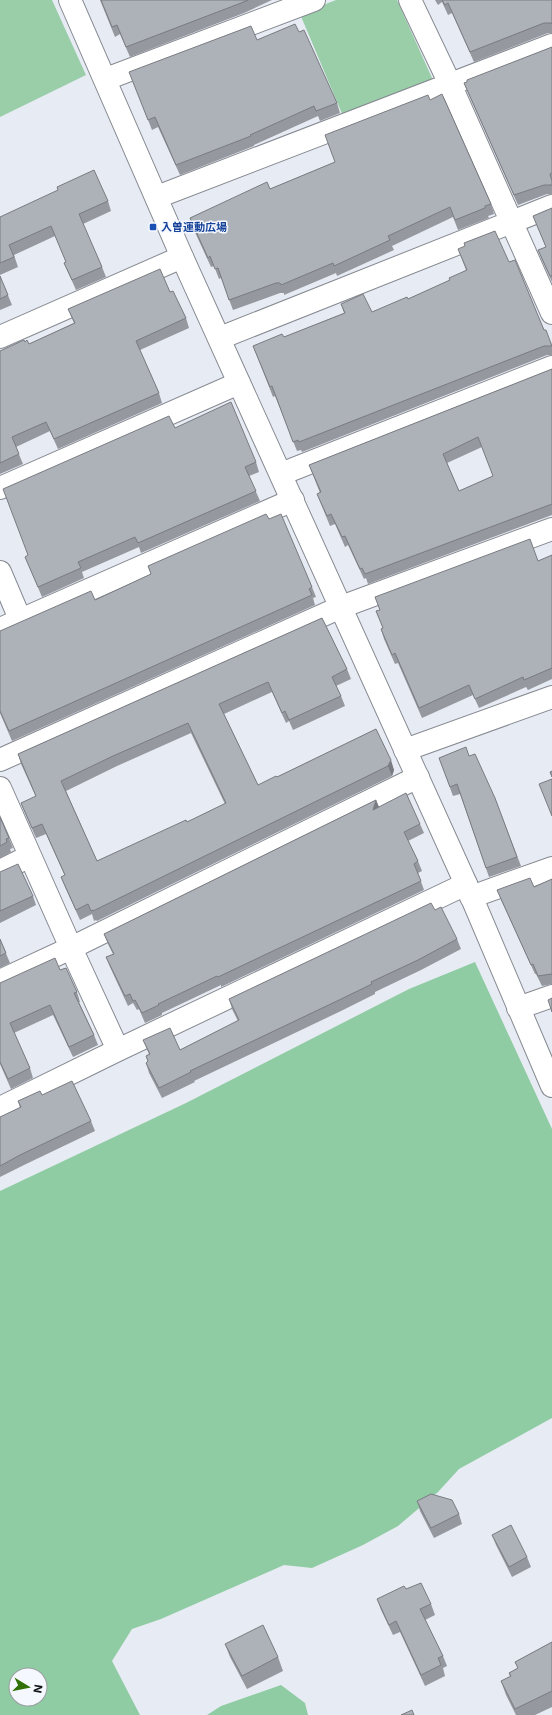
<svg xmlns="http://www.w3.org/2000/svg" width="552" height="1715" font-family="Inter,'Noto Sans JP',sans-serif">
	<rect width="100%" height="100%" fill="#e7ebf3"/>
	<path fill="#99cea9" d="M0,0h52l34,75 -86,42z
		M336,0h61l35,78 -1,5 -88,33 -43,-102z"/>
	<path fill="#90cca3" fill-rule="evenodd" d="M475,962l77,167v289l-93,51 -21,23 -40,34 -35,19 -51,23 -28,-3 -123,54 -29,10 -20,32 28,54h-140v-524l186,-88 223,-114zM16,1675h24v24h-24z
		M281,1685l24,18 3,12h-101l14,-9z"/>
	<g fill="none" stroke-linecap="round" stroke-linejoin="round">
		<defs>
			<path id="minor" d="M410,0l40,84 102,229
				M106,79l208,-79
				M157,197l395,-152
				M0,337l182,-80
				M220,338l332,-132
				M281,474l271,-107
				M0,488l239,-105
				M0,572l20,47
				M0,629l293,-129
				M405,750l147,-53
				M0,760l341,-153 211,-78
				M0,788l71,160 47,102
				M0,871l30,-15
				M471,897l81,-29
				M0,981l71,-33 347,-171
				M518,1008l34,-12
				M0,1108l118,-58 348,-166"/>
			<path id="tertiary" d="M70,0l112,257 284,627 86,202"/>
		</defs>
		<use href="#minor" stroke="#868a91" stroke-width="24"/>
		<use href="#tertiary" stroke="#868a91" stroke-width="24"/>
		<use href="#minor" stroke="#fff" stroke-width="22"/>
		<use href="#tertiary" stroke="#fff" stroke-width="22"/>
	</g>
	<path fill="#95989e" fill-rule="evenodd" d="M100,0h172l-28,13 -114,44 -10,-23 -5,3z
		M435,0h117v33h-4l-74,29 -22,-49 -4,2 -6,-13 -4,3z
		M299,32l38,71 3,10 -20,8 -2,-5 -64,29v1l-74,29 -22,-48 -6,3 -19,-48 124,-42z
		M552,47v148l-5,-1 -29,11 -50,-112 -4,-10z
		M430,100l61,104 3,10 -6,2 1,2 -31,12 -5,-13 -61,29 2,4 -57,26 -1,-3 -52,22v-2h-4l-47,17 -12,-32 -2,1 -5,-13 -3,1 -18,-39 -3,-10 80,-29 65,-27z
		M108,201l3,10 -28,13 19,43 4,10 -30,13 -12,-27 2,-1 -11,-26 -41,19 4,12 -18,8v-58z
		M552,208v74l-10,-22 -4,-10 8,-3 -13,-31z
		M458,249l51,13 35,68 8,15v10h-5l-245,97 -1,-2 -4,1 -22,-55 -2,1 -20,-51 31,-9 60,-24 -3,-9 31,8 36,-13 42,-19 16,-10z
		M0,276l12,29 -12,5z
		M170,292l16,26 3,10 -49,22 19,43 3,10 -104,46 -8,-18 -34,16 7,17 -23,10v-123l25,-9 4,2 45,-21 -6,-14z
		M552,369v146l-184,69 -2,-6 -2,1 -16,-34 -3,2 -10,-23 -5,2 -9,-22 -4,-10 3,-1 -11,-28zM482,447l11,29 -34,15 -12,-28z
		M175,428l81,34 3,10 -10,4 11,25 -119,52 -2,-6 -57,25 2,6 -42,19 -17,-40 3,-1z
		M269,519l43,68 4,10 -3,1 2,7 -303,136 -12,-28v-82l95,-31 56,-26 -3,-8z
		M552,555v124l-24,11 -2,-3 -47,21 -6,-13 -51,23 -24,-55 -3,1 -11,-25 -3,-10 2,-1 -7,-17 4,-1 -5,-13 163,-36z
		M322,618l25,51 4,10 -15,7 5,10 4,10 -52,24 -4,-9 -3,2 -14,-31 -48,22 34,71 19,-8 99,-48 18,41 -2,6 -295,145 -1,-1 -2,1 -2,-7 -12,6 -15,-33 -4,-10 4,-1 -19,-42 -10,4 -11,-25 -4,-10 15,-6 -15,-33 -3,-10zM191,733l34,71 -38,18 -90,39 -31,-70 51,-25z
		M469,756l26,42 26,68 -32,11 -29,-83 -7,2 -14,-38z
		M376,800l3,7 41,17 4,9 -16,8 10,20 4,10 -4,2 6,17 -203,97v-2l-59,28v2l-17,8 -6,-14 -2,1 -4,-7 -5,3 -18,-39 -4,-10 7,-3 -5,-10 -4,-10z
		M0,817l9,21 4,10 -3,1 1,3 -11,6z
		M0,872l33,24 3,9 -36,18z
		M552,879v105l-10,2 -6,-12h-1l-34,-74 -4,-10 37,-3z
		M435,910l22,29 4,10 -40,21 -46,22v2l-34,17 -147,70 1,1 -33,16 -13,-25 -3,-10 2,-2 -2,-5 3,-2 -6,-14 37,10 58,-29 -6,-12 -3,-10z
		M0,939l10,24 -10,5z
		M60,970l17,22 3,10h-1l15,33 4,10 -25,12 -20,-42 -39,18 16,35 3,10 -22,11 -11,-25v-81z
		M42,1095l49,26 4,10 -71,34 -24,12v-60l20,-9 -2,-7z
		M417,1501l42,13 3,10 -28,14 -14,-27z
		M492,1535l35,22 4,10 -19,10 -16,-32z
		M406,1589l25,15 4,11 -10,5 18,36 4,10 -4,2 2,8 -20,10 -25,-54 -7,3 -12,-25 -4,-11z
		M552,1642v65l-17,8h-19l-10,-20 -5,-14 9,-4 -1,-4 9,-5 -3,-6z
		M225,1644l53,13 5,14 -36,18 -17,-32z"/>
	<path fill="#797c81" d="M391,760l3,10 -2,6 -4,-10z
		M376,800l4,10h-7z"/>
	<path fill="#adb1b8" stroke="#797c81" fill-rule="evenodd" d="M101,0h147l-7,3 -115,44 -9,-22 -5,2z
		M442,0h110v24l-1,-1h-7l-74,29 -22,-49 -3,2z
		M295,24l4,8 5,-2 33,73 -21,8 -2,-5 -64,29 1,1 -75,29 -21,-48 -7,3 -19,-48 122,-46 6,14z
		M552,47v126l-2,1 2,7v4h-8l-30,10 -50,-112 3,-1v-2z
		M442,94l49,110 -6,2v2l-30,12 -5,-13 -62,29 2,4 -56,26 -1,-3 -52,22 -1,-2h-4l-47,17 -11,-32 -3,1 -5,-13 -2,2 -18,-40 77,-36 3,7 65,-27 -10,-27 103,-40 2,5z
		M94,170l14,31 -29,13 23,53 -30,13 -8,-17 2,-1 -15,-36 -42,19 5,12 -14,6v-46l58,-27 -1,-3z
		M552,208v68h-2l-12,-26 8,-3 -13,-31z
		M495,231l14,31 6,-2 29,70h2l6,16h-8l-245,96 -1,-2 -5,2 -21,-56 -2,1 -17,-41 29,-12 2,3 61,-24 -4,-9 22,-10 9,18 35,-15 1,2 42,-19 -1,-2 18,-8 -9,-21 7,-3 -1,-3z
		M160,269l10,23 3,-1 13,27 -50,23 23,52 -105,46 -8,-17 -34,15 7,17 -19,9v-112l24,-11 1,2 2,-2 2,4 46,-21 -7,-14z
		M0,276l8,19 -8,4z
		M552,369v135l-187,70 -3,-6 -2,1 -15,-33 -3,1 -11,-23 -4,2 -10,-22 4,-2 -12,-27zM478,437l15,39 -34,15 -16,-37z
		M231,402l25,60 -11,5 11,24 -118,52 -3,-6 -57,25 3,6 -43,19 -13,-30 3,-2 -25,-66 166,-73 6,12z
		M266,514l3,5 12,-5 31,73 -3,2 3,6 -303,136 -9,-20v-80l91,-40 4,9 56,-26 -3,-8z
		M530,539l8,22 14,-6v113l-28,12 -1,-3 -48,22 -6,-14 -50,23 -24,-55 -3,2 -11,-26 2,-1 -7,-17 4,-1 -5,-13z
		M322,618l25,51 -15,8 9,19 -52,24 -4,-9 -3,2 -14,-31 -49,22 39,81 18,-9 1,1 99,-48 15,31 -3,6 -295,145v-1l-2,1 -3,-7 -12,6 -15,-33 4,-2 -23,-51 -10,4 -11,-25 15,-7 -18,-42zM188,723l38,80 -39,19 -1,-2 -89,41 -36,-80 52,-25z
		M466,747l3,9 6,-2 20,44 22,59 -31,11 -29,-84 -7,3 -11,-29z
		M552,771v6l-2,-5z
		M552,779v37l-13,-32z
		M406,793l14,31 -16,8 14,29 -4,3 7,17 -203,96 -1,-1 -59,28 1,1 -17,8 -7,-13 -2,1 -3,-7 -5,2 -19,-39 8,-3 -10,-20 272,-134 -3,10z
		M0,817l9,21 -3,1 1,3 -7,4z
		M18,864l15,32 -33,15v-39z
		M530,878l4,9 18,-8v96l-1,-1 -13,2 -5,-12 -2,1 -34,-75z
		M431,903l4,7 6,-3 16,32 -39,21 -47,22 1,2 -35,17 -147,70 1,1 -32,16 -13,-25 2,-2 -2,-5 4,-2 -7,-14 27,-12 10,22 59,-30 -10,-21z
		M0,939l6,14 -6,3z
		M55,958l5,12 6,-2 11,24 -3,1 20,42 -25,12 -19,-42 -40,18 20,45 -22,11 -8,-17v-79z
		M552,998v14l-4,-12z
		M72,1081l19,40 -71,34 -20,11v-49l21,-10 -3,-6 22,-10 2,4z
		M431,1494l21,6 7,14 -28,14 -14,-27z
		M511,1525l16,32 -18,10 -17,-32z
		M421,1583l10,21 -11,5 23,47 -5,2 3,7 -20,10 -25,-54 -7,4 -12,-26 27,-13 2,3z
		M263,1625l15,32 -36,19 -17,-32z
		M552,1642v49l-37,18 -14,-28 10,-5 -2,-3 9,-5 -3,-6z
		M412,1710l2,5h-13z"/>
	<rect fill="#1a4fb4" stroke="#f5f9ff" stroke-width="1.5" x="149" y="223" width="8" height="8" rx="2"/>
	<g text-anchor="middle" stroke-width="3" stroke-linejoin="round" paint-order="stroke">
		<g font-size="11" font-weight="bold" fill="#164399" stroke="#f5f9ff" text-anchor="start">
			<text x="161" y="231">入曽運動広場</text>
		</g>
	</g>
	<g transform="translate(28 1687) rotate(100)"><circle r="19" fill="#f5f9ff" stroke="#9a9da1"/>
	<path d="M0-3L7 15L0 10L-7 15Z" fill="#307007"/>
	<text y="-6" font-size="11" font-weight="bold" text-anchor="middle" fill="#111315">N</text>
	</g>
</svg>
